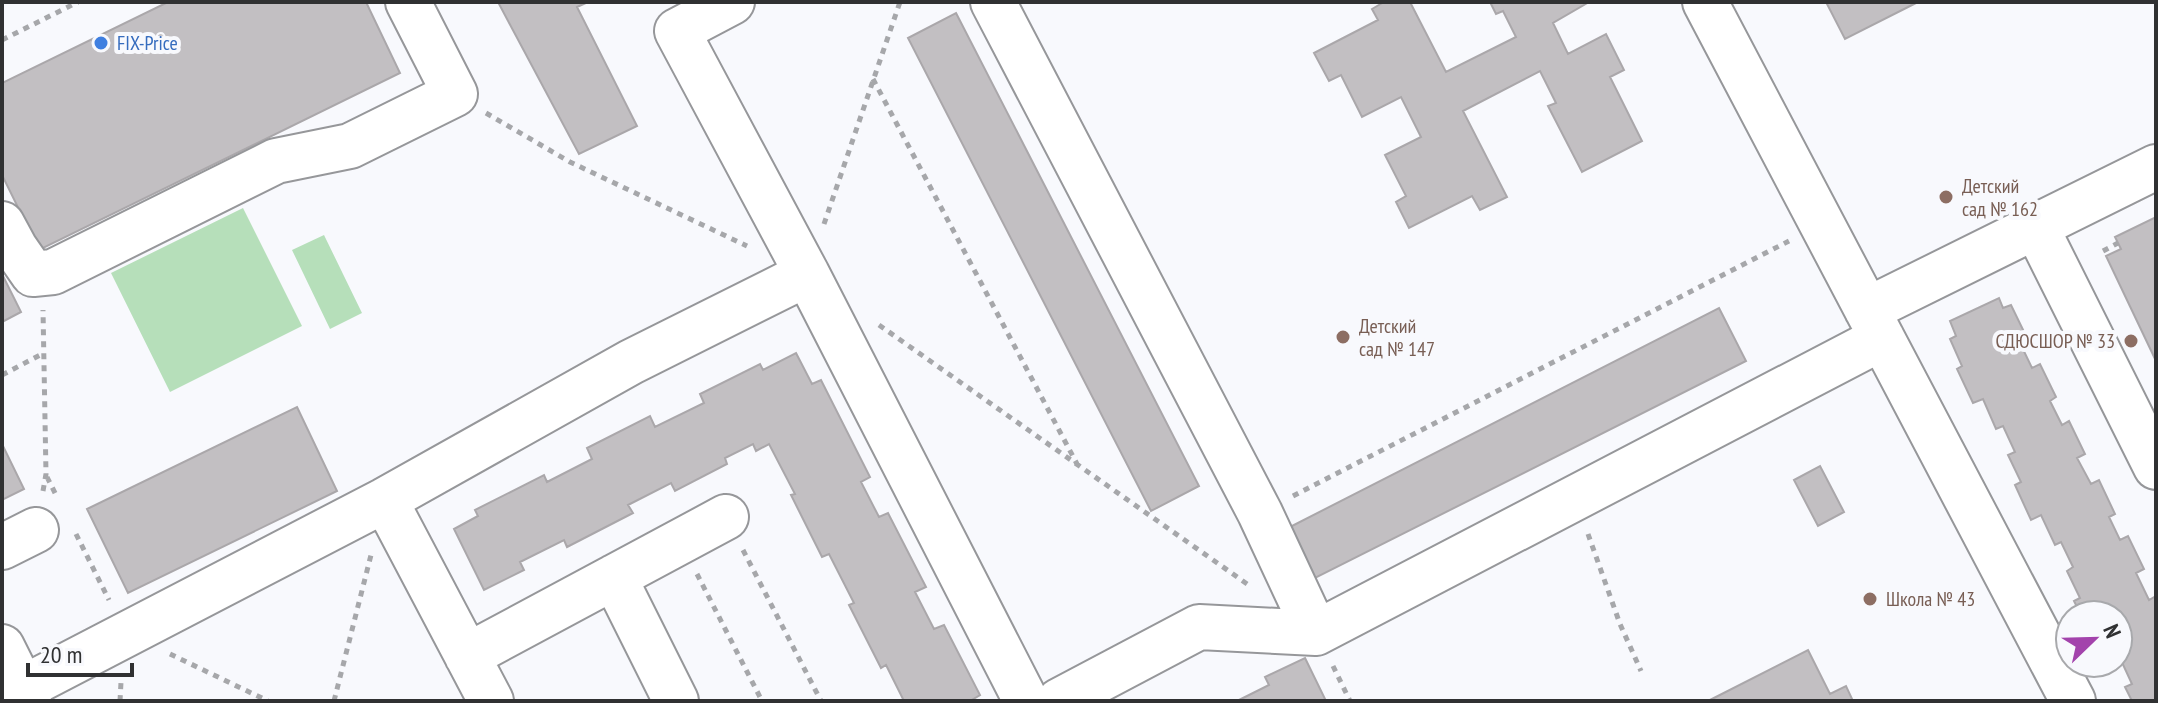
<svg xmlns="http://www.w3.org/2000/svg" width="2158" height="703" font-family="'PT Sans Narrow',sans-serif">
	<rect width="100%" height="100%" fill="#f8f9fd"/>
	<path fill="#b6dfba" d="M243,208l59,118 -132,66 -59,-119z
		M324,235l38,78 -32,16 -38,-79z"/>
	<path fill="#c2bfc2" stroke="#aaa7aa" stroke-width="2" d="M168,2h198l34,71 -361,177 -37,-75v-92z
		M498,2h90l-11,5 60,119 -58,28z
		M1384,2h26l36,70 70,-35 -13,-26 -7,3 -6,-12h99l-36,21 15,31 38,-20 18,36 -14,7 32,64 -60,31 -34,-66 8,-3 -16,-32 -77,40 44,86 -27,13 -8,-14 -63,32 -13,-26 10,-6 -21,-41 36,-18 -20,-40 -39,20 -21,-42 -12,6 -15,-28 64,-33 -6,-11z
		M1826,2h92l-73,37z
		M956,13l243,473 -48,25 -243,-473z
		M2156,217v144l-50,-105 15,-7 -6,-12z
		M2,274l19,38 -19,10z
		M1999,298l4,10 8,-3 16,33 -8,3 13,27 8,-4 16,33 -6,4 12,24 7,-4 16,33 -8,4 14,26 8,-4 16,34 -6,3 11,23 8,-4 16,33 -8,4 13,27 7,-4v105h-24l-7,-14 7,-3 -12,-26h-2v-43h-37l-7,-14 6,-3 -13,-27 6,-4 -12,-25 -6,3 -14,-30 -10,5 -16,-35 6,-3 -13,-27 7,-3 -12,-26 -7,3 -13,-30 -10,4 -16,-34 5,-3 -12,-27 6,-3 -6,-15z
		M1719,308l27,53 -433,218 -25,-51z
		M796,353l16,31 9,-4 49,97 -9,5 18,35 9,-4 38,74 -11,5 19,37 10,-4 36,70 -10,6h-66l-18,-36 -5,3 -32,-63 5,-2 -25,-49 -7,3 -31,-62 4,-1 -26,-50 -13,7 -3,-7 -28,14 2,6 -52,27 -4,-8 -43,22 5,8 -66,34 -3,-7 -44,22 4,8 -40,20 -30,-61 24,-13 -3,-6 69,-35 3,7 45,-23 -5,-11 63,-32 5,11 49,-24 -4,-9 60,-30 3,6z
		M297,407l40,84 -209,102 -41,-84z
		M2,444l22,45 -22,11z
		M1820,466l24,46 -26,14 -24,-46z
		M1808,650l22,44 16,-8 7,15h-145z
		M1305,658l21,43h-89l32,-16 -4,-8z"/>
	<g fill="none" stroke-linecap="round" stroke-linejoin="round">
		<defs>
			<path id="minor" d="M993,2l267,511 56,120
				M1705,2l368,699
				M2,224l13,24 18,26 20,-2 223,-111 74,-15 105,-52 -47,-92
				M2036,227l120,240
				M807,274l219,427
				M1867,310l289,-143
				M2,547l34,-17
				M614,577l62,124
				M2,647l27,54
				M467,656l259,-139
				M23,688l362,-188
				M491,701l-106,-201 246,-138 176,-88 -130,-243 55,-29
				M1059,701l140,-74 117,6 566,-295"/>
		</defs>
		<use href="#minor" stroke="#96979a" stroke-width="48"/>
		<path stroke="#a6a7aa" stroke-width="5" stroke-dasharray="6 6" stroke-linecap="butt" d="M2,40l76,-38
			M873,79l204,385
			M486,113l84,49 177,84
			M824,224l76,-222
			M2103,251l15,-8
			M879,325l371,261
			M2,375l42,-22
			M47,477l10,20
			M43,491l3,-17 -3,-164
			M1293,496l496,-255
			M76,534l33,66
			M1588,534l32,90 21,47
			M743,550l78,151
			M697,574l65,127
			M170,654l98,47
			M1333,666l17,35
			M120,701l1,-19
			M334,701l37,-146"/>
		<use href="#minor" stroke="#fff" stroke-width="44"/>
	</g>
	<circle fill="#3f7fe0" stroke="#f8f9fd" stroke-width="3" cx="101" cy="43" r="8"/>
	<g fill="#8d6e63" stroke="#f8f9fd" stroke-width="3">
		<circle cx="1946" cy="197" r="8"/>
		<circle cx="1343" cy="337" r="8"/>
		<circle cx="2131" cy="341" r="8"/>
		<circle cx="1870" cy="599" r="8"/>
	</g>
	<g text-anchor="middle" stroke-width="8" stroke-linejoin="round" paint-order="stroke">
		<g font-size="20" fill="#366cbe" stroke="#f8f9fd" text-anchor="start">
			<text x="117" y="50">FIX-Price</text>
		</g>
		<g font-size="20" fill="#785e54" stroke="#f8f9fd" text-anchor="start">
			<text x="1962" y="193">Детский<tspan x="1962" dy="23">сад № 162</tspan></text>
			<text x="1359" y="333">Детский<tspan x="1359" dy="23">сад № 147</tspan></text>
			<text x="2115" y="348" text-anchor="end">СДЮСШОР № 33</text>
			<text x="1886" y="606">Школа № 43</text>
		</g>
	</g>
	<rect width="2158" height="703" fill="none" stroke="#303132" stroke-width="8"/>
	<g transform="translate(2094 639) rotate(67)"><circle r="38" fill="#f8f9fd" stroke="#a8a9ac" stroke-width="2"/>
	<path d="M0-6L14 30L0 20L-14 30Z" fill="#a343ac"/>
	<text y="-12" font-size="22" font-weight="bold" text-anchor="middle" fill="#303132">N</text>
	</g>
	<path d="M28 663v12h104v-12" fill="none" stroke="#303132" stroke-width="4"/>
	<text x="40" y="663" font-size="24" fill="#303132" stroke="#f8f9fd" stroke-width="6" paint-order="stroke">20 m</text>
</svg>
